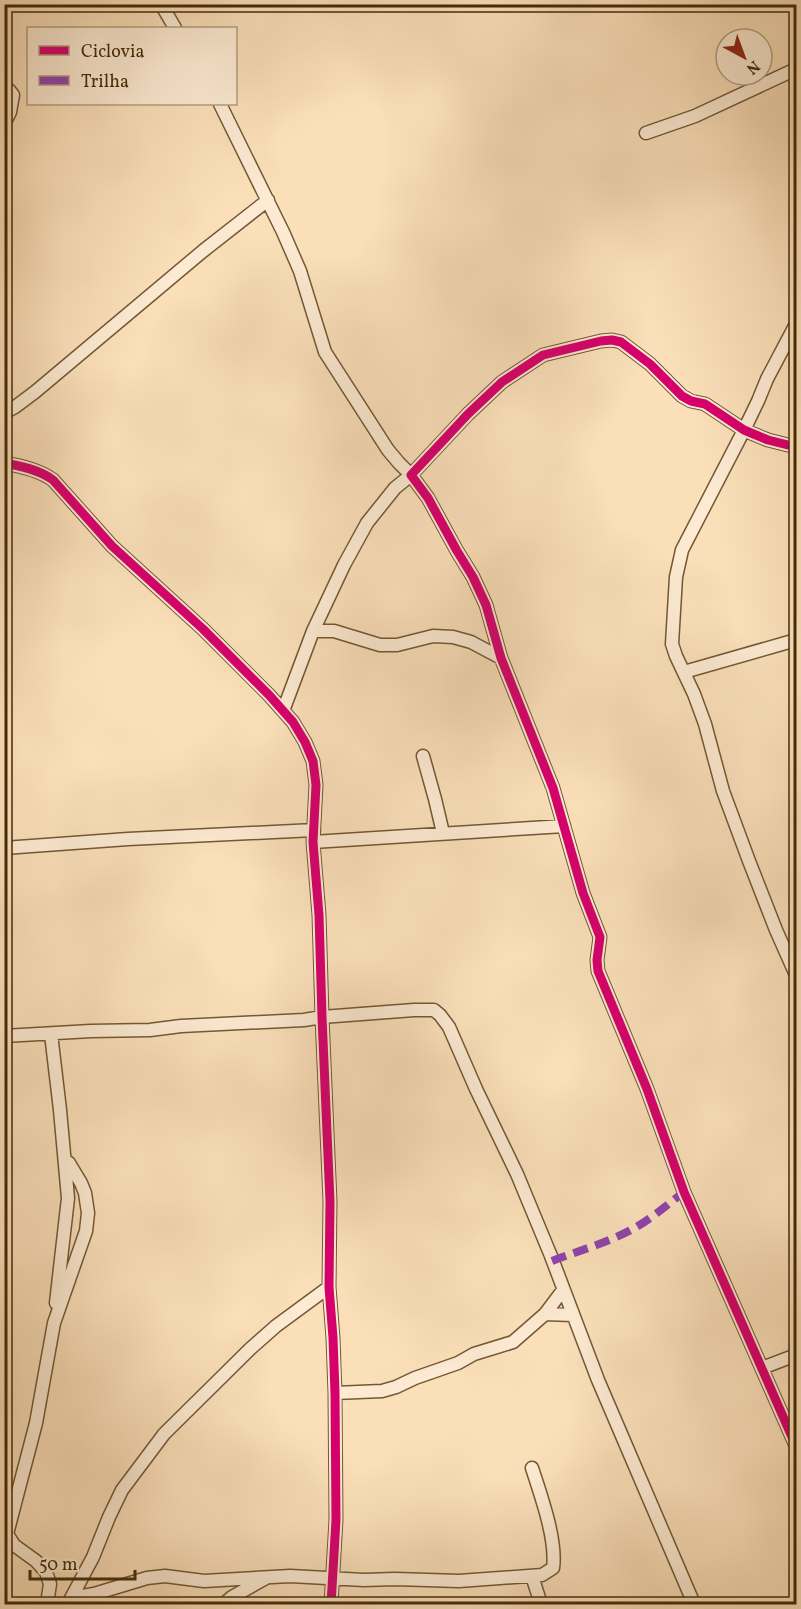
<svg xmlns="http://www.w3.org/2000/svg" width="801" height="1609" font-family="Vollkorn,serif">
	<rect width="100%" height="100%" fill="#fadfb9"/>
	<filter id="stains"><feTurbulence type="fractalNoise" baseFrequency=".00333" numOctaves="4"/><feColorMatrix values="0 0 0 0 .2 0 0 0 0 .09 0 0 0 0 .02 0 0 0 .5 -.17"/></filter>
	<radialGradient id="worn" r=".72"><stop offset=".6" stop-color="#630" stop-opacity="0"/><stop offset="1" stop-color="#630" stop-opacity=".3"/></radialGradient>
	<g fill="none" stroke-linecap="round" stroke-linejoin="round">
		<defs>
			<path id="minor" d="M161,4l14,24
				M4,88l5,2 4,5 -3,17 -6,12
				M220,104l63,128 17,39 25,81 63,98 11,13 12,12 -16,13 -28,35 -23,42 -31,66 -30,80
				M646,133l49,-17 101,-47
				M796,324l-29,55 -9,22 -14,29 -62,120 -6,27 -4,67 4,12 18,38 11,30 18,67 26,70 27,69 20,45
				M4,413l11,-6 20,-15 168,-141 65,-51
				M796,447l-28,-7 -24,-10 -39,-26 -14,-3 -9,-5 -32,-32 -29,-22 -9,-2 -11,1 -58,14 -41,27 -34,32 -57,61 17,23 29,53 16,26 13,28 15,53 52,130 30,105 17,44 -3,23 1,11 49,118 37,103 112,254
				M4,463c17,3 36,7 49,17l59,66 91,83 66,66 24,27 12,20 8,19 3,24 -3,57 6,73 3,102 8,184 -1,86 4,51 2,55 1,127 -5,84
				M313,631h21l46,14h17l36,-9 20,1 18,5 30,16
				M684,672l112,-32
				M423,756l12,43 8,34
				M313,842l251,-16
				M4,848l124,-9 186,-9
				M51,1034l9,76 8,88 -12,105
				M4,1036l87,-5 59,-1 31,-4 123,-6 18,-3 92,-7h20l6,5 9,12 27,62 41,85 34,82 47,124 96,224
				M545,1314l28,1
				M762,1368l34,-13
				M335,1393l47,-2 14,-4 19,-9 43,-15 16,-9 39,-12 32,-28 18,-24
				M532,1576l9,28
				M74,1595l8,1 12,-2 53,-16 18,-2 39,5 86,-5 74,4 31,-1 64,2 83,-6 11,-7c4,-28 -12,-72 -21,-100
				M47,1604l3,-20 -4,-12 -10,-11 -22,-16 -7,-11 29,-111 18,-100 32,-92 2,-18 -3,-20 -4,-10 -12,-20 -4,-3
				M68,1604l25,-47 16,-40 13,-27 42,-56 86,-85 26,-23 53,-39
				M224,1604l8,-7 34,-19"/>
		</defs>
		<use href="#minor" stroke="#725834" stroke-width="15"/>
		<use href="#minor" stroke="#fcead2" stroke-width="12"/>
		<path stroke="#8e44ad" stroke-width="8" stroke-dasharray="15 8" stroke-linecap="butt" d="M552,1261c26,-10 54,-18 79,-31 19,-10 36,-25 53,-38"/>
		<defs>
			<path id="cycleway" d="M796,447l-28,-7 -24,-10 -39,-26 -14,-3 -9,-5 -32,-32 -29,-22 -9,-2 -11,1 -58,14 -41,27 -34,32 -57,61 17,23 29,53 16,26 13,28 15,53 52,130 30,105 17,44 -3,23 1,11 49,118 37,103 112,254
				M4,463c17,3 36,7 49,17l59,66 91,83 66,66 24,27 12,20 8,19 3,24 -3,57 6,73 3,102 8,184 -1,86 4,51 2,55 1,127 -5,84"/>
		</defs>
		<use href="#cycleway" stroke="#fcead2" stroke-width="13"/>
		<use href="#cycleway" stroke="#d6006c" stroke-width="9"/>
	</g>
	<rect width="801" height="1609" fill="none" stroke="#fadfb9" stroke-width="24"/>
	<rect x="6" y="6" width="789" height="1597" fill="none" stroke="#442b08" stroke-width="3"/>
	<rect x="12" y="12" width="777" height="1585" fill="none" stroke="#442b08" stroke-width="1.5"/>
	<rect x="27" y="27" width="210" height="78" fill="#fcead2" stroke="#b29e81" stroke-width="1.5"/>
	<rect x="39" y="46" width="30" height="9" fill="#d6006c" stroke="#b29e81" stroke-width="1.5"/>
	<text x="81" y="57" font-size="18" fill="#442b08">Ciclovia</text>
	<rect x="39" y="76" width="30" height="9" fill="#8e44ad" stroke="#b29e81" stroke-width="1.5"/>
	<text x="81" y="87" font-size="18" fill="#442b08">Trilha</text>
	<g transform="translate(744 57) rotate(139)"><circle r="28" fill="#fcead2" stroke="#b29e81" stroke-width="1.5"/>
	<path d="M0-4.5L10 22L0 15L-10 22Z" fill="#8f2418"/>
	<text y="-9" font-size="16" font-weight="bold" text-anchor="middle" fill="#442b08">N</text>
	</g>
	<path d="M30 1570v9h105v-9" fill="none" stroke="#442b08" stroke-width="3"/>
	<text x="39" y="1570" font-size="18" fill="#442b08" stroke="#fcead2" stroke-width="4.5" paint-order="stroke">50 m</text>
	<rect width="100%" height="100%" filter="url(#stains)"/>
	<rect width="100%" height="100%" fill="url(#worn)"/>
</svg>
